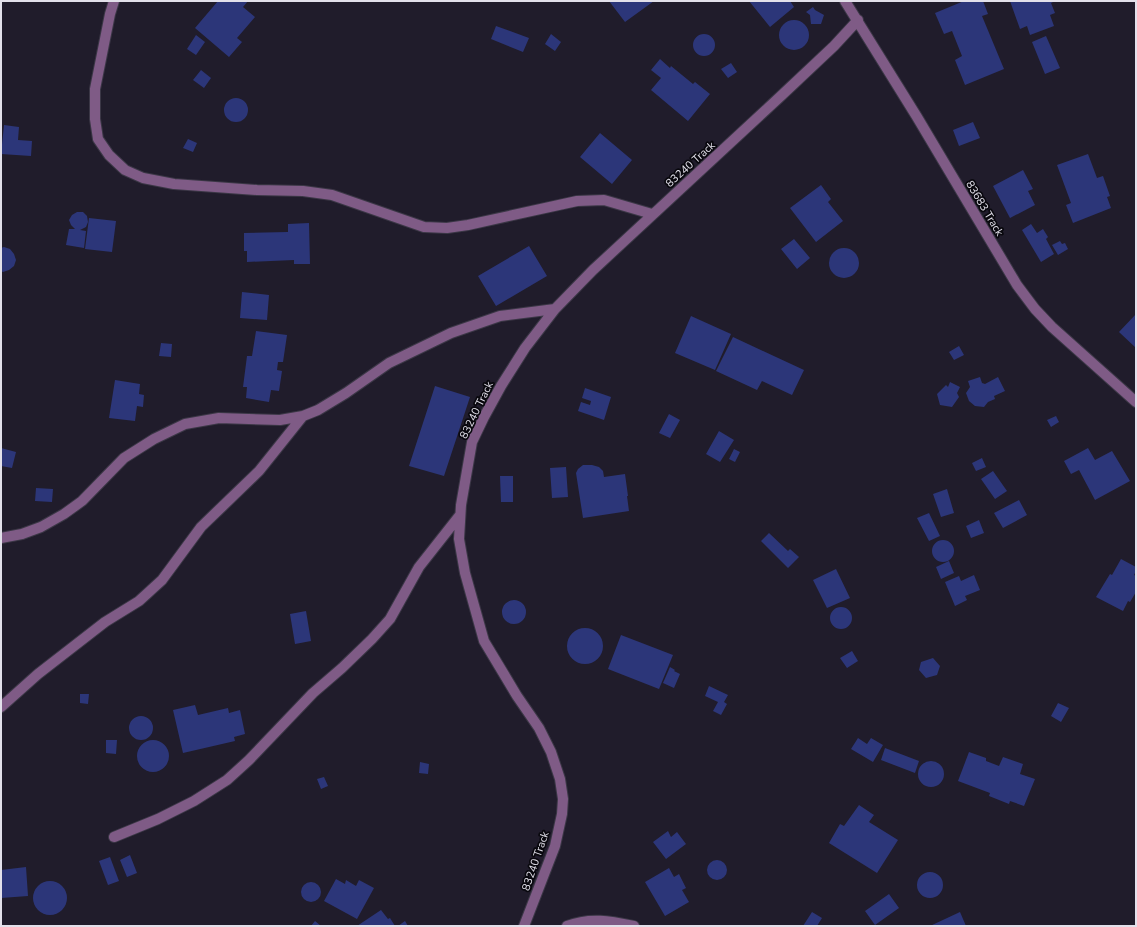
<svg xmlns="http://www.w3.org/2000/svg" width="1137" height="927" font-family="'Nunito Sans',sans-serif">
	<rect width="100%" height="100%" fill="#201c2b"/>
	<path fill="#2c3679" d="M218,1h30l-5,6 12,10 -18,21 5,4 -13,15 -34,-29z
		M609,1h45l-29,21z
		M749,1h41l4,6 -24,20z
		M964,1h19l5,13 -6,2 22,53 -39,16 -10,-25 7,-4 -10,-25 -8,3 -9,-21z
		M1010,1h45l-4,2 4,10 -5,2 4,11 -24,9 -3,-9 -7,3z
		M813,7l2,3 9,5 -3,9h-10l-1,-9 -4,-3z
		M779 35a15 15 0 1 1 30 0a15 15 0 1 1-30 0Z
		M496,26l33,12 -6,14 -32,-13z
		M551,34l10,8 -6,9 -10,-7z
		M693 45a11 11 0 1 1 22 0a11 11 0 1 1-22 0Z
		M196,35l9,7 -9,13 -9,-6z
		M1046,36l14,32 -15,6 -13,-32z
		M660,59l10,9 1,-2 22,18 2,-2 15,12 -22,27 -37,-31 10,-12 -10,-8z
		M731,63l6,9 -9,6 -7,-9z
		M201,70l10,8 -7,10 -11,-8z
		M224 110a12 12 0 1 1 24 0a12 12 0 1 1-24 0Z
		M973,122l7,16 -21,8 -6,-16z
		M4,125l15,2 -1,13 14,1 -1,15 -30,-2z
		M600,133l32,27 -20,24 -32,-27z
		M188,139l9,4 -4,9 -10,-4z
		M1088,154l9,24 6,-2 7,20 -3,1 4,11 -38,15 -7,-18 5,-2 -14,-38z
		M1023,170l10,19 -5,2 7,14 -25,13 -17,-32z
		M821,185l10,14 -3,3 15,19 -27,21 -26,-34z
		M77,212h6l4,4 1,6 -2,5 -6,3 6,1 -2,17 -18,-3 3,-16h6l-4,-4 -2,-5 3,-5z
		M89,218l27,3 -4,31 -27,-3z
		M309,223l1,41h-16v-4l-47,2v-11h-3v-18l44,-1v-8z
		M1031,224l6,9 6,-4 5,8 -2,2 8,15 -13,8 -19,-32z
		M794,239l16,19 -13,11 -16,-20z
		M1060,241l2,3 3,-1 3,6 -10,6 -6,-10z
		M529,246l18,30 -51,30 -18,-30z
		M4,247l6,2 4,5 2,6 -2,6 -5,4 -6,2 -2,-1v-23z
		M829 263a15 15 0 1 1 30 0a15 15 0 1 1-30 0Z
		M242,292l27,3 -2,25 -27,-2z
		M1136,314v34l-17,-16z
		M691,316l40,18 -16,36 -40,-17z
		M256,331l31,4 -4,27h-5l-1,8 5,1 -3,20 -8,-1 -2,12 -23,-4 1,-11h-4l4,-31h5z
		M733,337l71,33 -12,25 -30,-14 -5,9 -41,-19z
		M161,343l11,1 -1,13 -12,-1z
		M959,346l5,9 -10,5 -5,-8z
		M980,377l2,6 3,1 13,-7 7,14 -11,5 1,3 -7,3 -4,5 -9,-1 -6,-5 -3,-8 4,-6 -2,-6z
		M115,380l25,4 -1,10 5,1 -1,12 -6,-1 -2,15 -26,-3z
		M950,382l10,5 -3,6 2,4 -7,10 -12,-2 -3,-11 9,-9 2,2z
		M435,386l35,11 -26,79 -35,-10z
		M585,388l26,9 -7,23 -26,-9 3,-9 9,3 1,-4 -9,-3z
		M669,414l11,6 -10,18 -11,-5z
		M1056,416l3,6 -8,5 -4,-7z
		M719,431l15,9 -14,22 -14,-8z
		M1,448l15,4 -4,16 -11,-2z
		M1088,448l7,12 17,-9 18,30 -35,19 -16,-30 -8,4 -7,-13z
		M734,449l6,3 -5,10 -6,-3z
		M982,458l4,9 -10,4 -4,-8z
		M583,465h9l7,2 4,4 1,6 21,-3 3,22h-1l2,15 -46,7 -7,-45 2,-4z
		M566,467l2,30 -16,1 -2,-30z
		M993,471l14,20 -12,8 -14,-20z
		M500,476h13v26h-12z
		M36,488l17,1 -1,13 -17,-1z
		M947,489l7,24 -13,4 -8,-23z
		M1019,500l8,15 -24,13 -9,-15z
		M929,513l11,23 -11,5 -12,-23z
		M979,520l5,13 -13,5 -5,-12z
		M769,533l19,18 2,-2 9,8 -11,11 -27,-27z
		M932 551a11 11 0 1 1 22 0a11 11 0 1 1-22 0Z
		M1121,559l15,8v4l-2,4 2,1v16l-6,10 -2,-1 -5,10 -27,-14 14,-23 2,1z
		M949,561l5,12 -13,6 -5,-12z
		M836,569l14,29 -23,10 -14,-28z
		M974,575l6,15 -15,6 2,4 -12,6 -10,-24 14,-6 2,5z
		M502 612a12 12 0 1 1 24 0a12 12 0 1 1-24 0Z
		M830 618a11 11 0 1 1 22 0a11 11 0 1 1-22 0Z
		M306,611l5,30 -16,3 -5,-30z
		M567 646a18 18 0 1 1 36 0a18 18 0 1 1-36 0Z
		M621,635l52,20 -14,34 -51,-20z
		M852,651l6,10 -11,7 -7,-10z
		M933,658l7,8 -3,9 -11,3 -7,-8 2,-8z
		M670,667l5,3 -1,1 6,3 -6,14 -11,-5z
		M709,686l19,9 -4,7 3,2 -6,11 -8,-4 5,-9 -13,-6z
		M80,694h9l-1,10 -8,-1z
		M1058,703l11,5 -8,14 -10,-6z
		M195,705l3,10 30,-7 1,5 11,-3 5,24 -11,3 1,4 -52,12 -10,-43z
		M129 728a12 12 0 1 1 24 0a12 12 0 1 1-24 0Z
		M858,738l9,6 4,-6 12,7 -10,17 -22,-13z
		M106,740h11l-1,14 -10,-1z
		M137 756a16 16 0 1 1 32 0a16 16 0 1 1-32 0Z
		M885,748l34,13 -4,12 -34,-13z
		M969,752l17,6v3l13,5 4,-9 20,7 -3,10 15,5 -11,27 -14,-5 -1,3 -20,-8 1,-3 -32,-12z
		M918 774a13 13 0 1 1 26 0a13 13 0 1 1-26 0Z
		M420,762l9,2 -1,10 -9,-1z
		M324,777l4,9 -7,3 -4,-10z
		M859,805l15,10 -5,7 29,18 -21,33 -48,-30 11,-19 4,2z
		M668,831l3,6 6,-5 9,12 -20,15 -13,-17z
		M130,855l7,18 -10,4 -7,-17z
		M110,857l9,24 -11,4 -9,-24z
		M707 870a10 10 0 1 1 20 0a10 10 0 1 1-20 0Z
		M26,867l2,29 -27,2v-28z
		M669,868l5,9 5,-3 7,14 -4,2 7,12 -24,14 -20,-34z
		M917 885a13 13 0 1 1 26 0a13 13 0 1 1-26 0Z
		M336,879l9,5 1,-4 10,6 3,-6 15,8 -17,31 -33,-18z
		M33 898a17 17 0 1 1 34 0a17 17 0 1 1-34 0Z
		M301 892a10 10 0 1 1 20 0a10 10 0 1 1-20 0Z
		M889,894l10,14 -24,17 -10,-14z
		M381,910l7,9 2,-1 5,8h-38z
		M812,912l10,6 -5,8h-14z
		M960,912l6,14h-36z
		M315,921l6,5h-10z
		M405,921l3,5h-10z"/>
	<g fill="none" stroke-linecap="round" stroke-linejoin="round">
		<defs>
			<path id="minor" d="M114,1l-4,13 -15,75v30l3,20 11,16 16,15 18,8 31,6 83,6 46,1 29,4 92,32 23,1 21,-3 109,-24 27,-1 48,14
				M845,1l72,116 100,168 18,24 17,18 84,75
				M1,538l21,-4 19,-7 23,-13 18,-13 42,-43 30,-19 31,-15 34,-6 61,2 23,-4 15,-6 28,-17 43,-30 62,-30 49,-17 55,-7
				M1,707l37,-33 67,-52 34,-21 23,-21 39,-53 58,-56 44,-55
				M114,837l44,-18 36,-18 33,-21 22,-20 64,-67 29,-25 30,-29 18,-20 29,-52 41,-52
				M524,926l31,-80 7,-32 1,-15 -3,-20 -9,-27 -12,-24 -22,-32 -33,-55 -19,-68 -6,-34 2,-34 11,-63 12,-25 17,-31 24,-38 30,-39 38,-39 190,-176 51,-48 24,-26
				M567,926c23,-9 43,-5 67,0"/>
		</defs>
		<use href="#minor" stroke="#3b3746" stroke-width="12"/>
		<use href="#minor" stroke="#7f5b86" stroke-width="10"/>
	</g>
	<g text-anchor="middle" stroke-width="3.5" stroke-linejoin="round" paint-order="stroke">
		<g font-size="11" fill="#e2e0ea" stroke="#09080e">
			<text transform="translate(690 164) rotate(-42)" y="4">83240 Track</text>
			<text transform="translate(985 208) rotate(59)" y="4">83683 Track</text>
			<text transform="translate(476 410) rotate(-64)" y="4">83240 Track</text>
			<text transform="translate(535 861) rotate(-71)" y="4">83240 Track</text>
		</g>
	</g>
	<rect width="1137" height="927" fill="none" stroke="#e2e0ea" stroke-width="4"/>
</svg>
